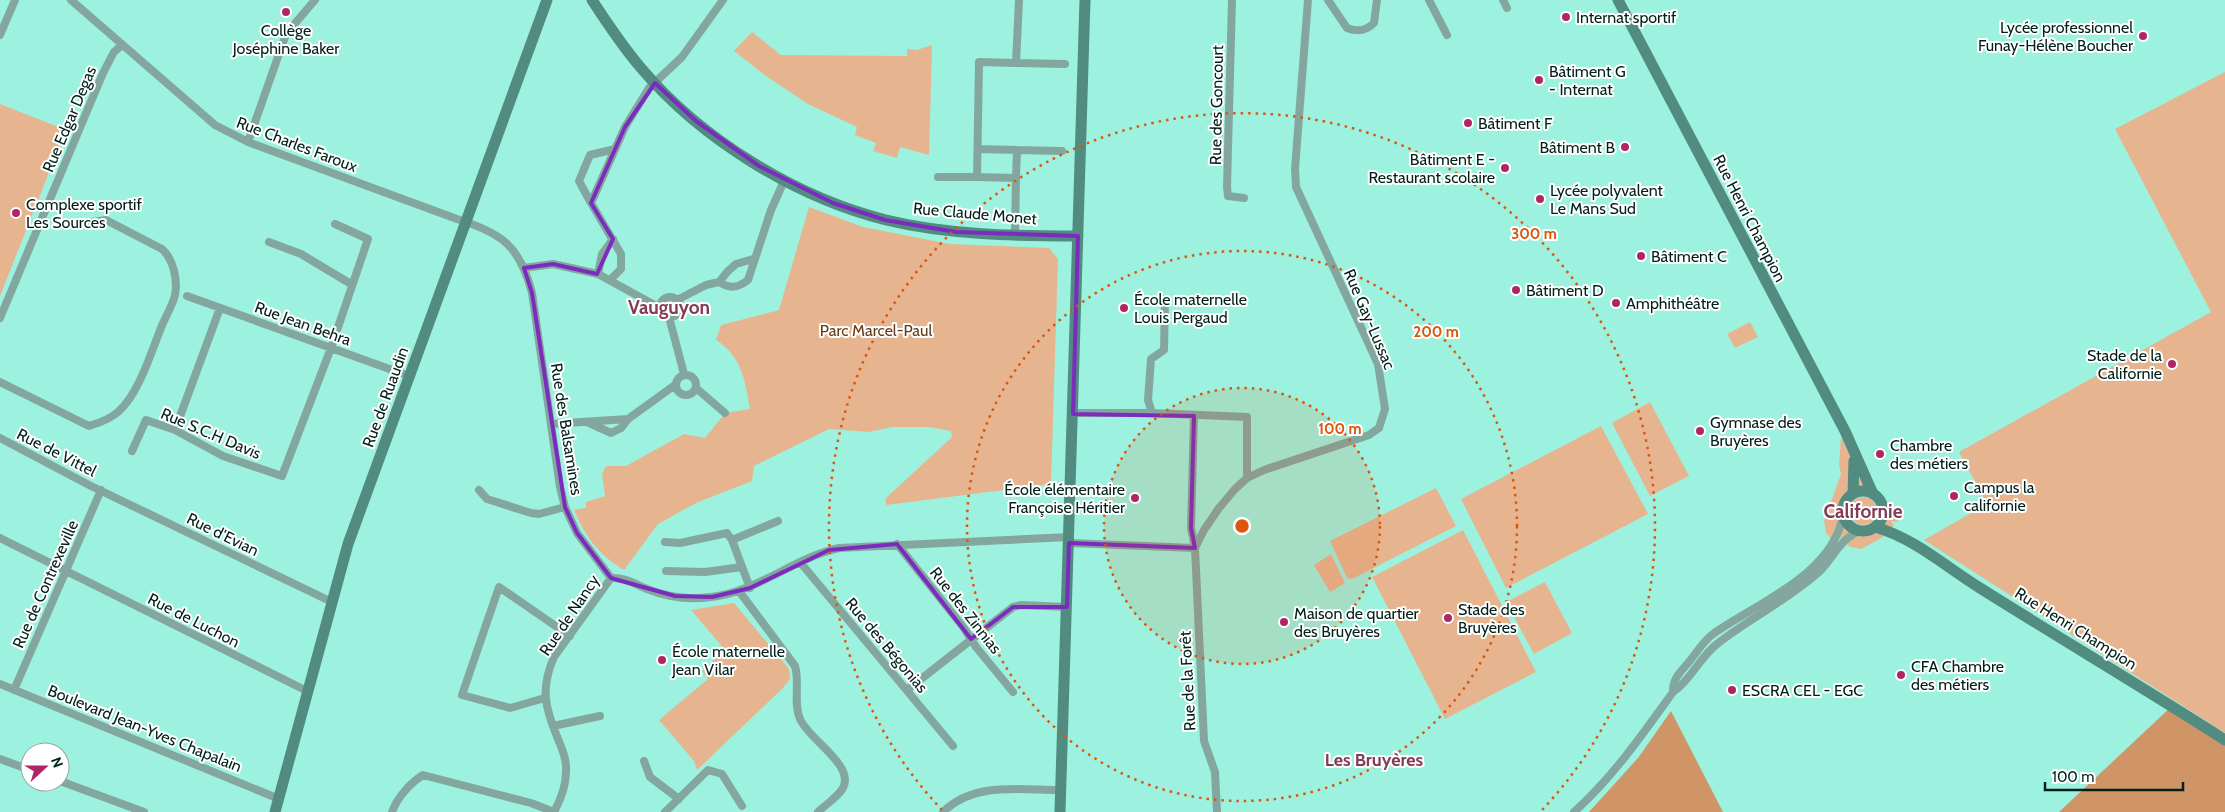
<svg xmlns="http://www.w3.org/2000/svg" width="2225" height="812" font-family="Cabin,sans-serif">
	<rect width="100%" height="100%" fill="#9df2df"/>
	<path fill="#e6b58f" d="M752,32l29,23 126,1v-7l10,1 15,-5 -3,110 -29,-8 -3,11 -24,-7 3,-8 -21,-8 2,-8 -49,-23 -42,-28 -32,-25z
		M2225,72v661l-301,-193 63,-36 -28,-52 252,-140 -96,-183z
		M0,104l66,26 -66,166z
		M809,207l54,20 87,17 99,4 9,11 -7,225 -165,21v-7l66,-61 -1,-6 -22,-4h-37l-23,5 -40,-3 -75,37 -2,15 -56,22 -38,21 -34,46c-26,-16 -38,-32 -50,-60l12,-2v-6l19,-6 -3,-22 4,-8h20l58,-32 21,4 20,-25 25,-4c-5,-28 -8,-53 -34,-69l5,-15 58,-15z
		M1750,322l8,15 -23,11 -8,-14z
		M1650,402l39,74 -39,20 -38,-73z
		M1601,426l47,88 -142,74 -45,-89z
		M1841,438l12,13 20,43c-28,-10 -42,25 -17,36 15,4 25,-6 27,-20l5,6v-15l10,18 -1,3 -6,-1 3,4 -7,10 -26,14 -11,-2 -13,-13 -4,7 -7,-8 -2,-12 17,-47 -2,-10z
		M1436,488l20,38 -104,53 -5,-1 -17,-37z
		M1849 511a14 14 0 1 1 28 0a14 14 0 1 1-28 0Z
		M1463,530l73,142 -91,47 -73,-142z
		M1331,554l14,29 -15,9 -16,-27z
		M1545,582l27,51 -38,21 -28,-52z
		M734,603l55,66 1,10 -7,9 -86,82 -3,-9 -35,-41 49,-41 -6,-8 23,-21 -34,-40z"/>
	<path fill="#d09567" d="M2172,706l53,34v72h-166z
		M1671,711l52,101h-134l49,-54z"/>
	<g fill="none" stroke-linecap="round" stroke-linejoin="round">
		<path stroke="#83a79f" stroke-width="8" d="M71,0l144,125 33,17 209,77c45,14 63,27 75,74l28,194 5,20 12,26 34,45
			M1232,0l-5,187 1,9 16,2
			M1328,0l19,28c10,4 19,3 27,-5l3,-23
			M1429,0l18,35
			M1503,0l4,8
			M0,35l15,-35
			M1016,63l49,1
			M248,142l38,-108 29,-34
			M978,149l84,2
			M938,177h39
			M1016,178l1,-28
			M591,203l-12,-22 11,-26 25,-6
			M1015,234l1,-56 -39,-1 2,-115 37,1 3,-63
			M269,242l32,12 50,30
			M524,268l29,-4 45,10 62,34
			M598,274l4,-20 11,-15
			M610,280l11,-11v-15l-30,-51 34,-76 24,-39 33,-31 41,-57
			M719,282c11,7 19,6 29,-2l23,-70 13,-29
			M187,296l222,80
			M660 307a10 10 0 1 1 20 0a10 10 0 1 1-20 0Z
			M1165,299l-1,51 -13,9 -3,41 4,13 95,4v61
			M677,300l29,-15 13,-3 9,-11 8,-7 17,-5
			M669,317l15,57
			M0,318l103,-245 11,-21 8,-7
			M676 385a10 10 0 1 1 20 0a10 10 0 1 1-20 0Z
			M0,382l89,44c10,-3 22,-7 30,-15 21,-19 33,-62 44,-88 4,-9 10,-19 12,-28 3,-16 -2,-36 -13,-46l-56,-29 -14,2
			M696,388l29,25
			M1073,413h79
			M1194,416l-3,112 4,20 9,193 11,31 2,40
			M587,422l24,11 10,-5 7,-9 47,-34
			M551,424l77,-5
			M175,430l45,-122
			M0,438l89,47 243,117
			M132,451l14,-31 29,10 48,26 59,20 49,-128 37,-109 -33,-15
			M479,490l8,9 44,14 8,1 26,-7
			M0,538l309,154
			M732,540l18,48
			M665,542l15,1 47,-10 5,7 46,-19
			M1069,543l126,5
			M897,544l67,84 12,19 37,45
			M1195,548l9,-18 15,-22 16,-19 12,-11 17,-8 105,-35 10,-7 6,-19 -7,-45 -82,-177 -1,-18 13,-169
			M800,562l153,184
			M666,571l39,1 37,-5
			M611,578c13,-1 24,6 36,11 20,8 42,11 64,8 47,-5 82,-39 128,-49l230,-11
			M739,591l56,75c5,17 -2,37 5,53 9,21 55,46 43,69 -5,9 -18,17 -25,24
			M0,684l279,115
			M14,690l87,-200
			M907,690l106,-83 8,-2 46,2
			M1673,692c0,-14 6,-18 15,-29 8,-9 15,-22 25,-29 44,-31 119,-59 130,-118
			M545,698l-35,10 -48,-13 37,-108 71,49
			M553,726l47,-10
			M0,759l30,11
			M644,761l6,16 29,22
			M60,781l84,31
			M392,812c5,-14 18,-29 31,-37l108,28 23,9
			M554,812c7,-13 12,-25 12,-40 1,-12 -4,-23 -8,-33 -13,-31 -18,-50 -4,-82l57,-79
			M665,812l43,-42 14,4 20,32
			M943,812c31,-31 78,-22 118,-22
			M1574,812c39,-35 68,-77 99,-120 18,-12 26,-34 44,-48 33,-26 71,-44 103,-73 13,-13 22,-35 41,-40"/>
		<path stroke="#528c80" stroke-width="11" d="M592,0c15,23 31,47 49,68 60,71 154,129 245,152 62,15 129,16 192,16
			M1618,0l227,431 28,63
			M1843 511a20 20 0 1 1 40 0a20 20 0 1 1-40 0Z
			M1853,494l1,-33
			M1875,527c39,11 71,40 105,61 81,51 164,100 245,152
			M275,812l73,-268 199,-544
			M1060,812l25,-812"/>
	</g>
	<path fill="none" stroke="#7b2cbf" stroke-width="4" stroke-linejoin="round" d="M655,83l41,38 63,45 74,37 52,17 71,12 122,4 -5,178 121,2 -3,112 4,20 -126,-5 -2,64h-54l-42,32 -74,-95 -68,6 -79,38 -38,9 -37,-1 -64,-18 -34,-45 -12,-26 -33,-214 -8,-25 29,-4 44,10 16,-35 -22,-36 34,-76z"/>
	<circle cx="1242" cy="526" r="138" fill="#dc560d" fill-opacity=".12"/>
	<g fill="none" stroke="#dc560d" stroke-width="2.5" stroke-dasharray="2.5 5">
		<circle cx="1242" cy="526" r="138"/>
		<circle cx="1242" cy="526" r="275"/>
		<path d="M942 810A413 413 0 1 1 1542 810"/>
	</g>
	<g fill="#b02564" stroke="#fff" stroke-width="2">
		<circle cx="286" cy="12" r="5"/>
		<circle cx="1566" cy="17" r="5"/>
		<circle cx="2143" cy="36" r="5"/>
		<circle cx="1539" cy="80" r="5"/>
		<circle cx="1468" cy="123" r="5"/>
		<circle cx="1625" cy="147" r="5"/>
		<circle cx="1505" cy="168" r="5"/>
		<circle cx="1540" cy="199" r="5"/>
		<circle cx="16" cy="213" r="5"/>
		<circle cx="1641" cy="256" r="5"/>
		<circle cx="1516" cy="290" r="5"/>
		<circle cx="1616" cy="303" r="5"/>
		<circle cx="1124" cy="308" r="5"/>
		<circle cx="2172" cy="364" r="5"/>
		<circle cx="1700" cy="431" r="5"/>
		<circle cx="1880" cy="454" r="5"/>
		<circle cx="1954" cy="496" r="5"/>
		<circle cx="1135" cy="498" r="5"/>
		<circle cx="1448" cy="618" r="5"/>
		<circle cx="1284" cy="622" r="5"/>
		<circle cx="662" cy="660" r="5"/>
		<circle cx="1901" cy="675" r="5"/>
		<circle cx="1732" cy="690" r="5"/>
	</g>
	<g text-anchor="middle" stroke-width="4" stroke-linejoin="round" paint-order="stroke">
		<g font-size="16" fill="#00201a" stroke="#fff" text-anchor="start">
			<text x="1576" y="23">Internat sportif</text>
			<text x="2133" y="33" text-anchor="end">Lycée professionnel<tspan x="2133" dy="18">Funay-Hélène Boucher</tspan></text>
			<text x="286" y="36" text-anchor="middle">Collège<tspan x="286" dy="18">Joséphine Baker</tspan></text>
			<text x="1549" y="77">Bâtiment G<tspan x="1549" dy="18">- Internat</tspan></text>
			<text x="1478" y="129">Bâtiment F</text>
			<text x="1615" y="153" text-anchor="end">Bâtiment B</text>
			<text x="1495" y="165" text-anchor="end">Bâtiment E -<tspan x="1495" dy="18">Restaurant scolaire</tspan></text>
			<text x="1550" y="196">Lycée polyvalent<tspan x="1550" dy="18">Le Mans Sud</tspan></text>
			<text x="26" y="210">Complexe sportif<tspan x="26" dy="18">Les Sources</tspan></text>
			<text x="1651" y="262">Bâtiment C</text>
			<text x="1526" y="296">Bâtiment D</text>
			<text x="1134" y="305">École maternelle<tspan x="1134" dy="18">Louis Pergaud</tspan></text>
			<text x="1626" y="309">Amphithéâtre</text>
			<text x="2162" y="361" text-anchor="end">Stade de la<tspan x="2162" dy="18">Californie</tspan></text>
			<text x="1710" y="428">Gymnase des<tspan x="1710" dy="18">Bruyères</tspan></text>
			<text x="1890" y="451">Chambre<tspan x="1890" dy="18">des métiers</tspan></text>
			<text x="1964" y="493">Campus la<tspan x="1964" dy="18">californie</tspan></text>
			<text x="1125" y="495" text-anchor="end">École élémentaire<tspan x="1125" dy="18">Françoise Héritier</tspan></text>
			<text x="1458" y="615">Stade des<tspan x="1458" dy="18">Bruyères</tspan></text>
			<text x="1294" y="619">Maison de quartier<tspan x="1294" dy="18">des Bruyères</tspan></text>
			<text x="672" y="657">École maternelle<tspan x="672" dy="18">Jean Vilar</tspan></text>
			<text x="1911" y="672">CFA Chambre<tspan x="1911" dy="18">des métiers</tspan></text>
			<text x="1742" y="696">ESCRA CEL - EGC</text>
		</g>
		<g font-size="16" fill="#00201a" stroke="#fff">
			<text transform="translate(1216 105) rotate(-89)" y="6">Rue des Goncourt</text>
			<text transform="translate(69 119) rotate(-67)" y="6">Rue Edgar Degas</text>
			<text transform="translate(297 144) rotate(21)" y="6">Rue Charles Faroux</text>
			<text transform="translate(975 213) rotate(5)" y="6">Rue Claude Monet</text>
			<text transform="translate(1750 218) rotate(63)" y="6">Rue Henri Champion</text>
			<text transform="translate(1370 319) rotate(67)" y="6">Rue Gay-Lussac</text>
			<text transform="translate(303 323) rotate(20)" y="6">Rue Jean Behra</text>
			<text transform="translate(385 397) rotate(-70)" y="6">Rue de Ruaudin</text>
			<text transform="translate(567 429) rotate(81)" y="6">Rue des Balsamines</text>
			<text transform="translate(211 433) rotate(23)" y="6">Rue S.C.H Davis</text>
			<text transform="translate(57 452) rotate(27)" y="6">Rue de Vittel</text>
			<text transform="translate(223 534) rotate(26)" y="6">Rue d'Evian</text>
			<text transform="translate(45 584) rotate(-66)" y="6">Rue de Contrexeville</text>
			<text transform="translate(966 610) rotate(52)" y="6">Rue des Zinnias</text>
			<text transform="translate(569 615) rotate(-56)" y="6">Rue de Nancy</text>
			<text transform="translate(194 620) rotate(27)" y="6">Rue de Luchon</text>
			<text transform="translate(2076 628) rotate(32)" y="6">Rue Henri Champion</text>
			<text transform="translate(887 645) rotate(50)" y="6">Rue des Bégonias</text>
			<text transform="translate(1187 681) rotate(-93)" y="6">Rue de la Forêt</text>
			<text transform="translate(145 728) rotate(22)" y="6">Boulevard Jean-Yves Chapalain</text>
		</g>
		<g font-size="16" fill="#653d1a" stroke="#fff">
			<text x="876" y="336">Parc Marcel-Paul</text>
		</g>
		<g font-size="18" font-weight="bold" fill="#823c56" stroke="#fff">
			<text x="1374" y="766">Les Bruyères</text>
		</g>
		<g font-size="19" font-weight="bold" fill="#823c56" stroke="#fff">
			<text x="669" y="314">Vauguyon</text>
			<text x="1863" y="518">Californie</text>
		</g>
	</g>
	<circle cx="1242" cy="526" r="8" fill="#dc560d" stroke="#fff" stroke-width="2.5"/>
	<g font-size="15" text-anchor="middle" font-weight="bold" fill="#dc560d" stroke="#fff" stroke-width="4" stroke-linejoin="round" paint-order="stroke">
		<text x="1534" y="239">300 m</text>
		<text x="1436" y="337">200 m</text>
		<text x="1340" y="434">100 m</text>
	</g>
	<g transform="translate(45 767) rotate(69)"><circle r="24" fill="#ffffff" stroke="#99a6a3"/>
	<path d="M0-4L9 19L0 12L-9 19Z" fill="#b02564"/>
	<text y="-8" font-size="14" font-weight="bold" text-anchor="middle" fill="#00201a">N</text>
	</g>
	<path d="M2045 782v8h138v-8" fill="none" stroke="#00201a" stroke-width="2.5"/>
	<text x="2052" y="782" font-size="15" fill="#00201a" stroke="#ffffff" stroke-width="4" paint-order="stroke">100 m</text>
</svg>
